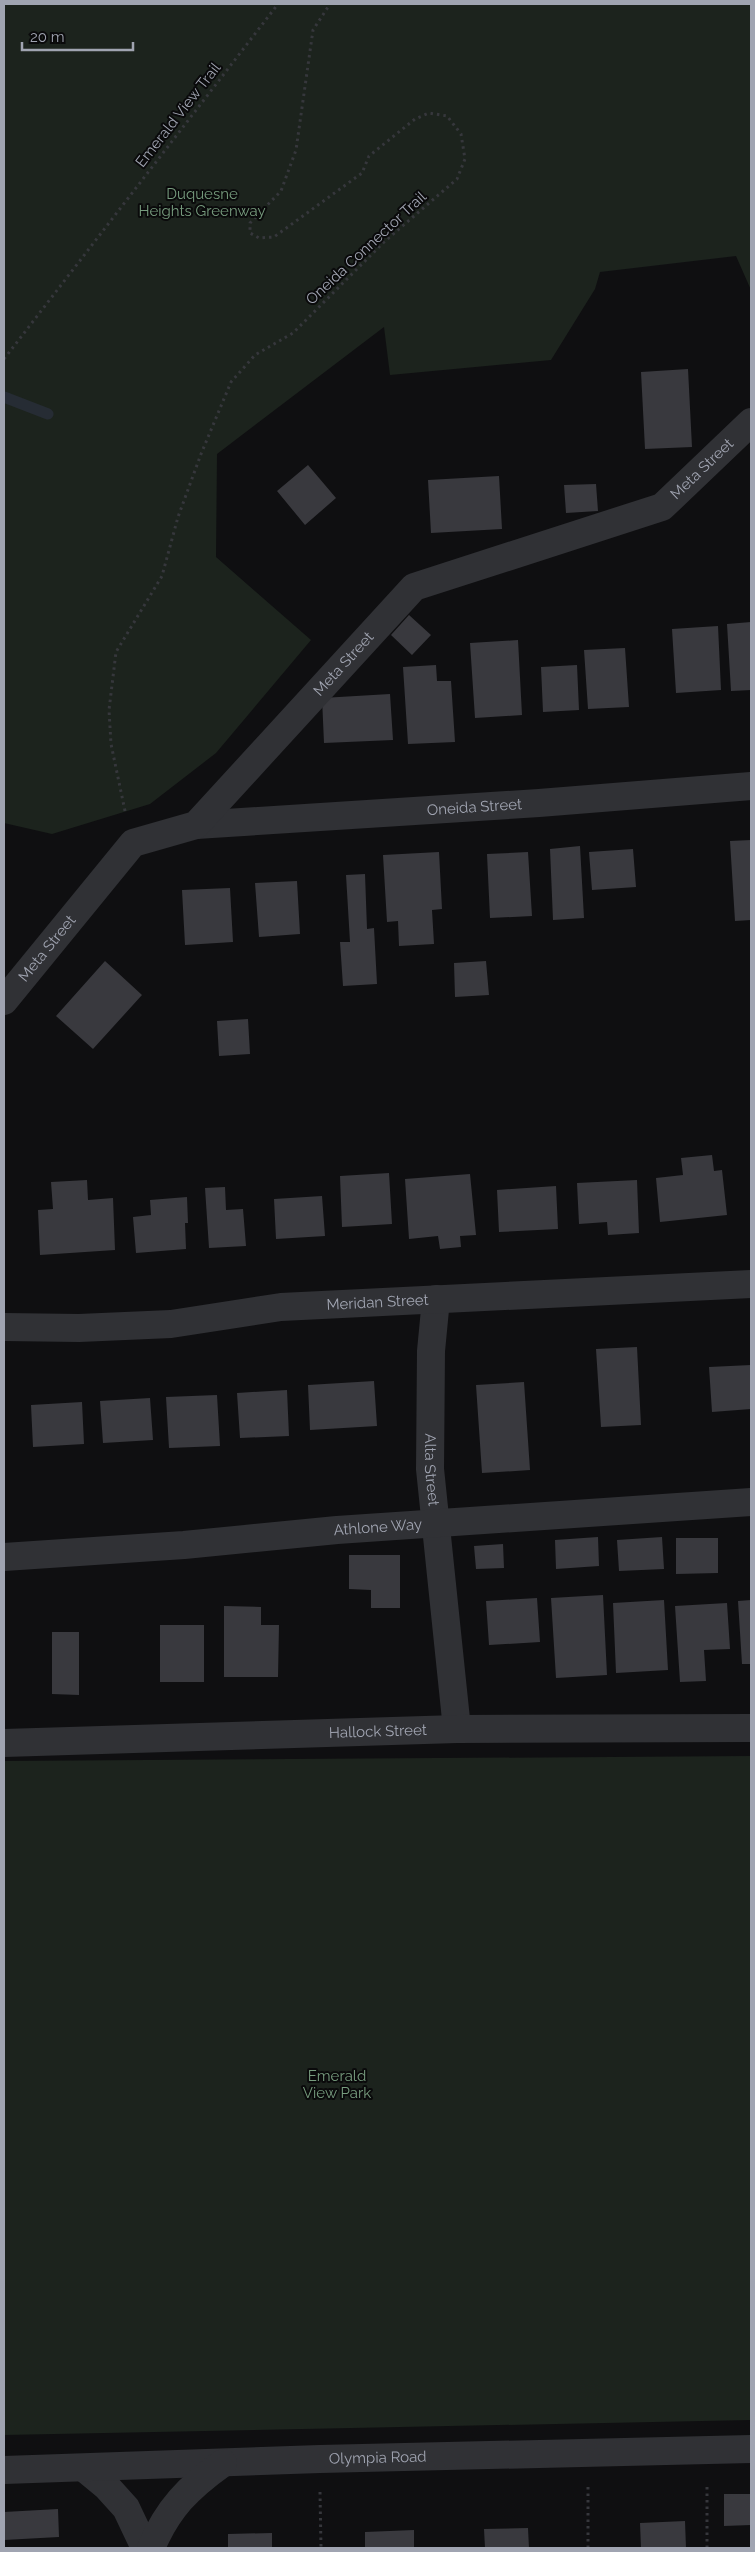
<svg xmlns="http://www.w3.org/2000/svg" width="755" height="2552" font-family="Raleway,sans-serif">
	<rect width="100%" height="100%" fill="#0f0f11"/>
	<path fill="#1c231d" d="M4,4h747v286l-15,-34 -136,16 -5,17 -44,71 -161,15 -6,-48 -167,127 -1,103 95,83 -95,113 -66,51 -98,30 -48,-11z
		M751,1756v664l-747,15v-674z"/>
	<g fill="none" stroke-linecap="round" stroke-linejoin="round">
		<path stroke="#262c34" stroke-width="11" d="M4,397l44,17"/>
	</g>
	<path fill="#39393e" d="M688,369l4,78 -47,2 -4,-77z
		M308,465l28,33 -31,27 -28,-34z
		M499,476l3,53 -71,4 -3,-53z
		M596,484l2,27 -32,2 -2,-28z
		M409,615l22,20 -19,20 -21,-20z
		M751,622v68l-20,1 -4,-67z
		M718,626l3,64 -45,3 -4,-64z
		M518,640l4,75 -47,3 -5,-75z
		M625,648l4,59 -41,2 -4,-59z
		M436,665l1,16h14l4,61 -47,2 -5,-77z
		M577,665l2,45 -36,2 -2,-45z
		M390,694l3,46 -69,3 -2,-45z
		M751,840v80l-16,1 -5,-80z
		M580,846l4,72 -31,2 -3,-71z
		M633,849l3,38 -44,3 -3,-38z
		M439,852l3,57 -10,1 2,34 -35,2 -1,-25 -11,1 -4,-67z
		M528,852l4,64 -42,2 -3,-64z
		M365,874l2,55 7,-1 3,56 -34,2 -3,-44h10l-4,-67z
		M297,881l3,53 -41,3 -4,-54z
		M230,888l3,54 -48,3 -3,-55z
		M105,961l37,34 -49,54 -37,-33z
		M486,961l3,34 -34,2 -1,-34z
		M248,1019l2,35 -31,2 -2,-35z
		M712,1155l2,16 8,-1 5,45 -67,7 -4,-44 27,-3 -2,-17z
		M389,1173l3,51 -50,3 -2,-51z
		M470,1174l6,61 -16,1 1,11 -21,2 -2,-13 -29,3 -4,-60z
		M87,1180l1,20 25,-2 2,52 -75,5 -2,-45 15,-1 -2,-27z
		M637,1180l2,53 -31,2 -1,-13 -28,2 -2,-41z
		M556,1186l2,43 -59,3 -2,-42z
		M225,1187l1,23 17,-1 3,37 -37,2 -4,-60z
		M322,1196l3,40 -49,3 -2,-40z
		M187,1197l1,26h-3l1,26 -50,4 -3,-36 18,-2 -1,-15z
		M637,1347l4,78 -40,2 -5,-78z
		M751,1365v44l-39,3 -3,-45z
		M374,1381l3,45 -67,4 -2,-45z
		M524,1382l6,88 -48,3 -6,-88z
		M287,1390l2,46 -49,2 -3,-45z
		M217,1395l3,51 -51,2 -3,-51z
		M150,1398l3,42 -50,3 -3,-42z
		M82,1402l2,42 -51,3 -2,-42z
		M598,1537l1,29 -43,3 -1,-29z
		M662,1537l2,32 -45,2 -2,-31z
		M676,1538h42v35l-42,1z
		M503,1544l1,24 -28,1 -2,-23z
		M349,1555h51v53h-29v-18l-22,-1z
		M603,1595l4,80 -51,3 -5,-80z
		M537,1598l3,44 -51,3 -3,-44z
		M664,1600l4,70 -52,3 -3,-70z
		M751,1600v64h-9l-4,-63z
		M727,1603l3,46 -26,1 2,31 -26,1 -5,-76z
		M224,1606l37,1v18h18l-1,52h-54z
		M160,1625h44v57h-44z
		M52,1632h27v63l-27,-1z
		M724,2494h27v31l-27,1z
		M58,2509l1,28 -55,3v-28z
		M685,2521l1,27h-45l-1,-25z
		M528,2528l1,20h-44l-1,-19z
		M414,2530v18h-49v-16z
		M272,2533v15h-44v-14z"/>
	<g fill="none" stroke-linecap="round" stroke-linejoin="round">
		<path stroke="#36373c" stroke-width="3" stroke-dasharray="2.5 4" stroke-linecap="butt" d="M4,359l274,-355
			M125,811l-14,-67 -2,-34 7,-58 46,-76 16,-59 23,-63 30,-72 24,-27 38,-22 91,-91 73,-63 8,-20 -4,-25 -14,-18 -18,-3 -14,6 -46,37 -7,17 -88,64 -15,1 -9,-5v-10l31,-32 15,-41 17,-120 17,-26
			M320,2492l1,56
			M588,2548v-62
			M707,2548v-65"/>
		<g stroke="#303135" stroke-width="28">
			<path id="s1" d="M196,825l343,-22 212,-17"/>
			<path id="s2" d="M4,1001l129,-158 63,-18 218,-238 248,-80 89,-85"/>
			<path id="s3" d="M436,1299l-5,52 -1,118 27,260"/>
			<path id="s4" d="M4,1327l75,1 92,-4 110,-17 470,-23"/>
			<path id="s5" d="M4,1557l180,-12 153,-15 414,-28"/>
			<path id="s6" d="M4,1743l453,-14 294,-1"/>
			<path d="M84,2468l23,19 19,21 19,40"/>
			<path id="s7" d="M4,2470l316,-11 431,-10"/>
			<path d="M151,2548c17,-40 37,-60 72,-85"/>
		</g>
	</g>
	<g text-anchor="middle" stroke-width="4" stroke-linejoin="round" paint-order="stroke">
		<g font-size="15" fill="#a0a4b1" stroke="#0a0a0b">
			<text transform="translate(178 115) rotate(-52)" y="5">Emerald View Trail</text>
			<text transform="translate(366 248) rotate(-43)" y="5">Oneida Connector Trail</text>
			<text dy="5" stroke="none"><textPath href="#s2" startOffset="908">Meta Street</textPath></text>
			<text dy="5" stroke="none"><textPath href="#s2" startOffset="488">Meta Street</textPath></text>
			<text dy="5" stroke="none"><textPath href="#s1" startOffset="279">Oneida Street</textPath></text>
			<text dy="5" stroke="none"><textPath href="#s2" startOffset="68">Meta Street</textPath></text>
			<text dy="5" stroke="none"><textPath href="#s4" startOffset="375">Meridan Street</textPath></text>
			<text dy="5" stroke="none"><textPath href="#s3" startOffset="171">Alta Street</textPath></text>
			<text dy="5" stroke="none"><textPath href="#s5" startOffset="375">Athlone Way</textPath></text>
			<text dy="5" stroke="none"><textPath href="#s6" startOffset="374">Hallock Street</textPath></text>
			<text dy="5" stroke="none"><textPath href="#s7" startOffset="374">Olympia Road</textPath></text>
		</g>
		<g font-size="15" fill="#779c7e" stroke="#0a0a0b">
			<text x="202" y="199">Duquesne<tspan x="202" dy="17">Heights Greenway</tspan></text>
			<text x="337" y="2081">Emerald<tspan x="337" dy="17">View Park</tspan></text>
		</g>
	</g>
	<rect width="755" height="2552" fill="none" stroke="#a0a4b1" stroke-width="10"/>
	<path d="M22 42v8h111v-8" fill="none" stroke="#a0a4b1" stroke-width="2.5"/>
	<text x="30" y="42" font-size="15" fill="#a0a4b1" stroke="#0a0a0b" stroke-width="4" paint-order="stroke">20 m</text>
</svg>
